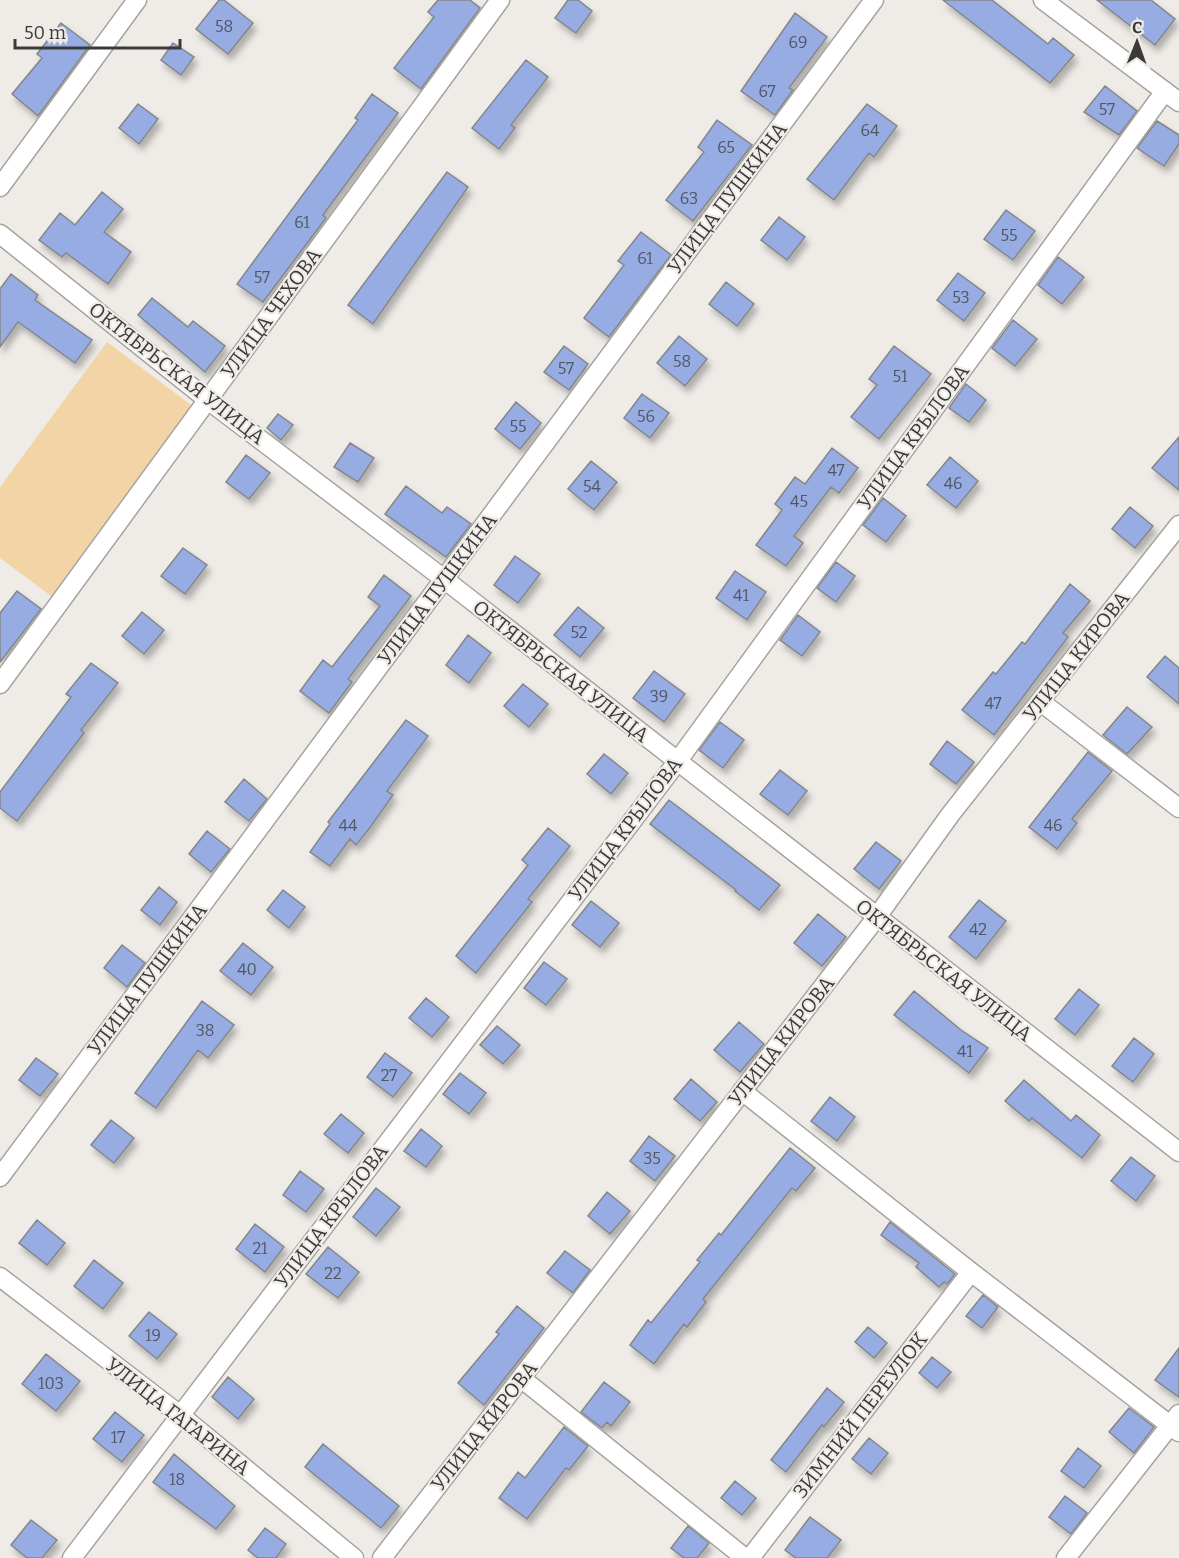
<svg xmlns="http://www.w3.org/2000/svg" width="1179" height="1558" font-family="Bitter,serif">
	<defs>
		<filter id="shadow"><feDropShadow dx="3.5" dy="6" stdDeviation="3" flood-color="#0004"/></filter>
	</defs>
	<rect width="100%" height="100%" fill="#efece8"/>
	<path fill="#f2d4a7" d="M107,342l92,69 -141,190 -58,-43v-71z"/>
	<path fill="#96ace2" stroke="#84868a" stroke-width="1.5" filter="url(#shadow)" d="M219,0h5l29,23 -25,31 -32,-25z
		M438,0h32l10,8 -59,81 -27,-21 40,-51 -6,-5z
		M568,0h10l14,11 -16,22 -21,-15z
		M943,0h49l56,44 5,-6 21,17 -24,28z
		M1097,0h54l24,19 -20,26z
		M795,13l32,24 -38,51 4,2 -18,25 -34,-24z
		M61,23l29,22 -52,71 -26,-22 30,-36 -5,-4z
		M173,43l21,14 -13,18 -20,-15z
		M526,60l22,17 -37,48 4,3 -16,21 -27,-21z
		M1105,86l32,25 -18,24 -35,-23z
		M372,94l26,19 -75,102 3,3 -63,84 -26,-18 121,-164 -3,-2z
		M138,104l20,15 -19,25 -20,-16z
		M867,104l30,22 -23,31 -5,-4 -35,47 -27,-21z
		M717,120l35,25 -59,76 -27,-21 38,-48 -6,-5z
		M1157,121l22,14v9l-15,22 -27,-18z
		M447,172l21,15 -95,137 -25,-19z
		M102,192l21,17 -19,23 27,20 -23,32 -42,-31 -4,4 -23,-17 21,-27 15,12z
		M1006,210l29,21 -22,29 -29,-21z
		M779,217l26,20 -18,23 -26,-20z
		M641,232l30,23 -62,82 -25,-19 40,-53 -6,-4z
		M1058,257l26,20 -22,27 -24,-19z
		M958,273l27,20 -21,28 -27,-21z
		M11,274l27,21 -3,5 57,40 -17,23 -57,-41 -18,25v-58z
		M726,282l28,22 -17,22 -28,-22z
		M152,298l36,29 5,-6 32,25 -20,26 -67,-57z
		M1013,320l24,19 -22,27 -23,-18z
		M679,336l28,23 -22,27 -28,-23z
		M564,346l24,18 -19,26 -25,-18z
		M894,346l37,28 -52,65 -28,-22 26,-32 -8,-6z
		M966,384l20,16 -17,22 -20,-14z
		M642,394l27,19 -19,25 -26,-20z
		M516,402l25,21 -21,26 -25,-20z
		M278,414l15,11 -12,15 -14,-12z
		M1179,437v53l-27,-22z
		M350,443l24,15 -16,24 -24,-15z
		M832,448l26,20 -19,25 -8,-6 -37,49 9,7 -17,23 -30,-21 26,-35 -7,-6 20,-27 10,7z
		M246,455l24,18 -21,26 -23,-17z
		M950,457l28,24 -22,27 -29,-23z
		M591,461l26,21 -23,28 -26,-21z
		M406,486l36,27 5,-6 24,17 -25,33 -61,-43z
		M883,498l23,18 -20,26 -23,-17z
		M1130,507l23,19 -18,22 -23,-19z
		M183,548l24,17 -22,29 -24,-18z
		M515,556l25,18 -22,29 -24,-18z
		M836,562l19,14 -19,26 -19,-14z
		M735,571l31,21 -19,28 -31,-22z
		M384,575l27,21 -63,83 4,3 -23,31 -29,-22 23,-31 9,7 48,-61 -12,-9z
		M1070,584l20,17 -27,32 5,4 -74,98 -32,-25 31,-38 3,2 26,-32 3,2z
		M17,591l24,18 -41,53v-49z
		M578,607l26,21 -24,29 -26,-22z
		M142,612l22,18 -20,24 -22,-18z
		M798,615l22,17 -18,24 -22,-16z
		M468,635l23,18 -22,30 -23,-18z
		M1165,656l14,12v36l-32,-27z
		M91,663l27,20 -37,47 3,3 -67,88 -17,-13v-16l71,-95 -5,-3z
		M654,671l31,23 -21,28 -31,-24z
		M523,684l25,20 -19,23 -25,-21z
		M1127,707l25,20 -25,27 -24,-19z
		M406,720l22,16 -41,55 6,4 -24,34 -13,16 -6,-6 -20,27 -20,-14 20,-28 -2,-2z
		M720,722l24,18 -21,28 -24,-18z
		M947,741l27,21 -18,22 -26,-20z
		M1088,752l24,19 -40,48 5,4 -20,26 -28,-22z
		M604,754l24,19 -17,21 -24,-20z
		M780,770l27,21 -19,24 -28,-21z
		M244,779l23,20 -18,22 -24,-19z
		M669,800l111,85 -21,25 -24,-19 1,-1 -86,-66z
		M548,828l22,18 -42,53 4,3 -56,71 -20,-17 72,-91 -6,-5z
		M207,831l23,18 -19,23 -22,-18z
		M876,842l25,19 -22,28 -25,-20z
		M159,887l18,15 -17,23 -19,-15z
		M283,890l22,17 -16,21 -22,-18z
		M979,900l27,21 -30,38 -27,-22z
		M591,901l28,22 -19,24 -28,-22z
		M818,914l28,23 -24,29 -28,-23z
		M243,943l30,24 -22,28 -31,-24z
		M122,945l23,18 -18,24 -23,-19z
		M544,962l23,17 -21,26 -22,-17z
		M1079,989l20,16 -24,30 -20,-16z
		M914,991l47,39 27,18 -19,25 -75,-58z
		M426,998l23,19 -17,20 -23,-19z
		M202,1001l32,24 -26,33 -10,-8 -42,58 -21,-15z
		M739,1022l25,22 -24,28 -26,-22z
		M497,1026l23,19 -17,19 -23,-19z
		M1134,1038l20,16 -21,28 -21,-16z
		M385,1053l27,20 -19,24 -26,-20z
		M36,1058l22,16 -18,22 -21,-16z
		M460,1073l26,20 -17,21 -26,-20z
		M691,1079l26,23 -17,19 -26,-22z
		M1024,1080l47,41 5,-6 24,20 -18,23 -50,-40 -3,3 -24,-20z
		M830,1097l25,20 -18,24 -26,-20z
		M341,1114l23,19 -16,20 -24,-19z
		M111,1120l23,18 -20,25 -23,-18z
		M421,1129l21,17 -16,21 -22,-16z
		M649,1136l26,20 -20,25 -25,-20z
		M790,1148l25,20 -19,23 -4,-3 -89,111 3,3 -19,25 -3,-3 -30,40 -24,-19 18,-25 3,3 49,-61 -3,-2 22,-27 2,2z
		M1131,1157l24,19 -19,25 -25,-20z
		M300,1171l24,18 -18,23 -23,-17z
		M376,1188l24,19 -24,29 -23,-19z
		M607,1192l23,19 -20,23 -22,-18z
		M37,1220l28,23 -18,22 -28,-22z
		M890,1222l65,52 -8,10 -3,-2 -5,5 -23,-20 3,-4 -38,-28z
		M255,1224l29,23 -19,25 -29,-23z
		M328,1247l31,25 -21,26 -32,-24z
		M565,1251l25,19 -17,23 -26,-20z
		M94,1260l29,23 -20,26 -29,-23z
		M983,1295l15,12 -16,21 -16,-12z
		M517,1306l27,22 -60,77 -26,-22 41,-49 -3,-2z
		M149,1312l28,22 -20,25 -28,-23z
		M868,1327l19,16 -13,15 -19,-16z
		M1179,1348v49l-24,-17z
		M46,1354l34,27 -24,30 -34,-27z
		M932,1357l19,15 -14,16 -18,-15z
		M228,1377l26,22 -16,20 -26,-22z
		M604,1382l26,20 -19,24 -4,-4 -5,6 -21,-16z
		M827,1388l17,14 -20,25 -2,-2 -36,47 -15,-12z
		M1129,1408l25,19 -20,26 -25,-21z
		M115,1412l29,23 -22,27 -29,-23z
		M564,1427l24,19 -19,24 -3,-2 -39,51 -28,-21 19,-26 7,6z
		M869,1438l19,15 -17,21 -19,-15z
		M323,1444l76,62 -18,22 -76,-61z
		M1078,1448l23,18 -17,22 -23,-17z
		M174,1454l61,52 -19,23 -63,-47z
		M735,1481l21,17 -14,17 -21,-17z
		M1065,1496l22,17 -16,21 -22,-17z
		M810,1517l31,23 -14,18h-31l-11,-8z
		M31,1520l26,20 -15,18h-15l-16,-13z
		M688,1526l21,17 -12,15h-13l-13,-10z
		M265,1528l21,16 -10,14h-18l-10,-8z"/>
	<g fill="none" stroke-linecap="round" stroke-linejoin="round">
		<defs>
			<path id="street" d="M1043,0l136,102
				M0,187l137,-187
				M0,234l208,166 236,179 735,573
				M0,684l500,-684
				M1041,702l138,106
				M742,1091l229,181 208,160
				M0,1177l874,-1177
				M0,1277l180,138 174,143
				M521,1378l224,180
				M72,1558l605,-796 488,-671
				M382,1558l494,-640 74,-103 229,-290
				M750,1558l221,-286
				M1066,1558l113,-144"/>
		</defs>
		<use href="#street" stroke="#a7a4a0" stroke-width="21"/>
		<use href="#street" stroke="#fff" stroke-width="18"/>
	</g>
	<g text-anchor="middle" stroke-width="4.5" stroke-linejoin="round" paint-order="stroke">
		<g font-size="16" fill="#525663">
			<text x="224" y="32">58</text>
			<text x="798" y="48">69</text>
			<text x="767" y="97">67</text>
			<text x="1107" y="115">57</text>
			<text x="870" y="136">64</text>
			<text x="726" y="153">65</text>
			<text x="689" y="204">63</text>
			<text x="302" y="228">61</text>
			<text x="1009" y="241">55</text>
			<text x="645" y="264">61</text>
			<text x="262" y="283">57</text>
			<text x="961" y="303">53</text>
			<text x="682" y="367">58</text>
			<text x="566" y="374">57</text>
			<text x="900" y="382">51</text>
			<text x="646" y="422">56</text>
			<text x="518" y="432">55</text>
			<text x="836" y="476">47</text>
			<text x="953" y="489">46</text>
			<text x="592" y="492">54</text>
			<text x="799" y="507">45</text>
			<text x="741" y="601">41</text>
			<text x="579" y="638">52</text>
			<text x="659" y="702">39</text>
			<text x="993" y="709">47</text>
			<text x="348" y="831">44</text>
			<text x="1053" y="831">46</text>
			<text x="978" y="935">42</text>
			<text x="247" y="975">40</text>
			<text x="205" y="1036">38</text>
			<text x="965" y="1057">41</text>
			<text x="389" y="1081">27</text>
			<text x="652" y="1164">35</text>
			<text x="260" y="1254">21</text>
			<text x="333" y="1279">22</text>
			<text x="153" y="1341">19</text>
			<text x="51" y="1389">103</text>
			<text x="118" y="1443">17</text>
			<text x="177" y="1485">18</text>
		</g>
		<g font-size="20" fill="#3b3a39" stroke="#efece8">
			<text transform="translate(727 198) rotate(-53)" y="7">УЛИЦА ПУШКИНА</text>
			<text transform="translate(271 313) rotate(-54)" y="7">УЛИЦА ЧЕХОВА</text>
			<text transform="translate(177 373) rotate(38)" y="7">ОКТЯБРЬСКАЯ УЛИЦА</text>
			<text transform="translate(913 437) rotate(-54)" y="7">УЛИЦА КРЫЛОВА</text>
			<text transform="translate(437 589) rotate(-53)" y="7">УЛИЦА ПУШКИНА</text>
			<text transform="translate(1076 656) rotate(-52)" y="7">УЛИЦА КИРОВА</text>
			<text transform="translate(561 671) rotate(38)" y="7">ОКТЯБРЬСКАЯ УЛИЦА</text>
			<text transform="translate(625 829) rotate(-53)" y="7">УЛИЦА КРЫЛОВА</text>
			<text transform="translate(944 970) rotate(38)" y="7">ОКТЯБРЬСКАЯ УЛИЦА</text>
			<text transform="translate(147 979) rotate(-53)" y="7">УЛИЦА ПУШКИНА</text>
			<text transform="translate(781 1041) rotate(-52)" y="7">УЛИЦА КИРОВА</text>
			<text transform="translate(331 1216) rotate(-53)" y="7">УЛИЦА КРЫЛОВА</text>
			<text transform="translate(860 1415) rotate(-52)" y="7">ЗИМНИЙ ПЕРЕУЛОК</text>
			<text transform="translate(178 1416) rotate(38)" y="7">УЛИЦА ГАГАРИНА</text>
			<text transform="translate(484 1426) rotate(-52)" y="7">УЛИЦА КИРОВА</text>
		</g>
	</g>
	<g transform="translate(1137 42) rotate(1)" stroke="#efece8" stroke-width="4.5" paint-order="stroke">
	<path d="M0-4.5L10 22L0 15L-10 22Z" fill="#3b3a39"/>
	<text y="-9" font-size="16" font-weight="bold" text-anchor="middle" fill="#3b3a39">С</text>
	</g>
	<path d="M15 39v9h165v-9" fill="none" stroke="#3b3a39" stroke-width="3"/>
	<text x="24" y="39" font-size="18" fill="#3b3a39" stroke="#efece8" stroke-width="4.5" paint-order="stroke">50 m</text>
</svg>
